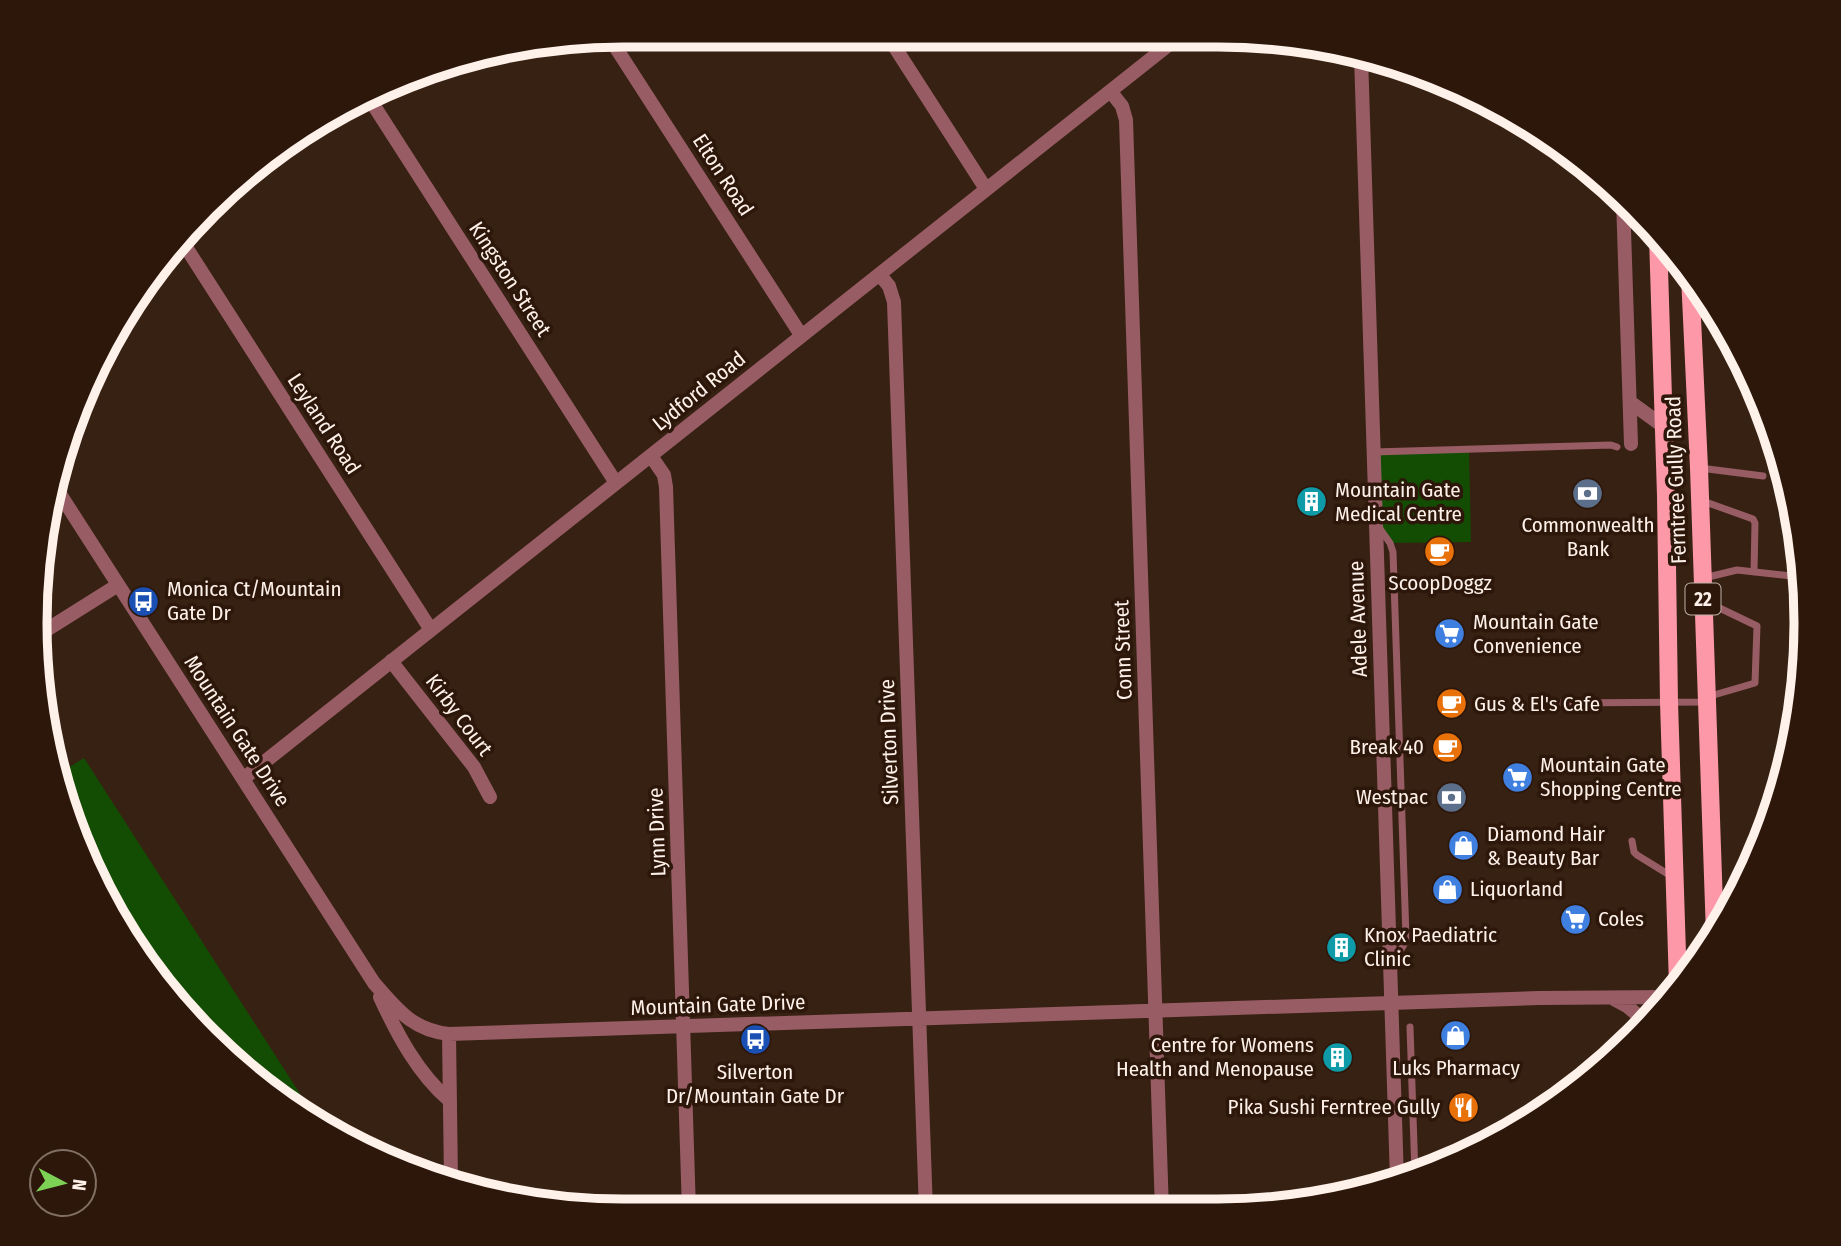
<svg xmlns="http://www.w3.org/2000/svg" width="1841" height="1246" font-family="'Fira Sans Condensed',sans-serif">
	<rect width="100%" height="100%" fill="#372113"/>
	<path fill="#134d04" d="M1469,449l2,93 -81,1 -14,-20 -3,-71z
		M84,758l229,356 -105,-75 -94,-122 -54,-144z"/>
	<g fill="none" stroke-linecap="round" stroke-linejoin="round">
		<path stroke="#985c65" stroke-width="7" d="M1374,452l237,-7 6,2
			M1700,468l63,8
			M1700,500l53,19 2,4 -1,49
			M1378,526l12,17 3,9 13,385v4l-14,24
			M1704,578l33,-8 63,7
			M1707,697l48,-14 2,-57 -50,-24
			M1561,703l145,-1
			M1632,841l2,11 3,3 34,21
			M1410,1027l5,148"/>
		<path stroke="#985c65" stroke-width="14" d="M887,35l99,154
			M609,37l192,298
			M1361,56l36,1124
			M1111,92l11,14 4,14 36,1091
			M369,98l247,385
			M1623,199l8,245
			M182,241l249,389
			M880,275l9,11 5,16 32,909
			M1630,402l33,24
			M651,456l13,19 2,12 23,724
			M58,491l316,492c23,26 38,47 75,51l1090,-36 129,-1
			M40,634l78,-49
			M391,661l83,106 16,30
			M243,779l938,-744
			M380,997c17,37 38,77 70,104
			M1614,999l13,7 20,17
			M449,1034l2,146"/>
		<path stroke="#fc98a7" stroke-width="18" d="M1658,236l8,260 3,206 9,283
			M1690,276l9,192 16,467"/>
	</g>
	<defs>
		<symbol id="bank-disc" viewBox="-11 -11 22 22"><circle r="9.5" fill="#5c6f8a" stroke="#2d170a"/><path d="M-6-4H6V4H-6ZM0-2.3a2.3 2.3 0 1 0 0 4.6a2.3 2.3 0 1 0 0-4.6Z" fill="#fff"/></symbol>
		<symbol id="building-disc" viewBox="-11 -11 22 22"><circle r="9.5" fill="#0f9aa8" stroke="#2d170a"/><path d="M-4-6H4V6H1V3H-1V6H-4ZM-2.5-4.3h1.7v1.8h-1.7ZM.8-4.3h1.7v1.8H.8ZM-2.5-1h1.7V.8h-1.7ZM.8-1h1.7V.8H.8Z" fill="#fff"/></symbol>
		<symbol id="cafe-disc" viewBox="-11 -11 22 22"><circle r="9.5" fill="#e8710a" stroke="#2d170a"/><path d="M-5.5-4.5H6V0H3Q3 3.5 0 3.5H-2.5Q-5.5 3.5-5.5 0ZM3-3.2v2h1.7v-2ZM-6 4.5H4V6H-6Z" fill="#fff"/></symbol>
		<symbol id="bus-disc" viewBox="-11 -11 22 22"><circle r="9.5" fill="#1a4fb4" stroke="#2d170a"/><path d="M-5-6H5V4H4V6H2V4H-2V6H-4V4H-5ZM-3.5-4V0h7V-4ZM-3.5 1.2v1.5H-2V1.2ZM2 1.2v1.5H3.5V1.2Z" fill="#fff"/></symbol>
		<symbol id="supermarket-disc" viewBox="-11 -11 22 22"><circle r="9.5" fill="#3f7fe0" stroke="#2d170a"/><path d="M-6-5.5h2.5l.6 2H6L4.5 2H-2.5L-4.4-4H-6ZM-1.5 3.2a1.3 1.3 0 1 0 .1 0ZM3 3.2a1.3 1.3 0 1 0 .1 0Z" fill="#fff"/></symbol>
		<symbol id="shop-disc" viewBox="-11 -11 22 22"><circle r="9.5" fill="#3f7fe0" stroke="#2d170a"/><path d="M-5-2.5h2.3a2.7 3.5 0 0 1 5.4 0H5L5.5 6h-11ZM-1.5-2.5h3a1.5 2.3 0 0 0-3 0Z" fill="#fff"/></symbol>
		<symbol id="restaurant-disc" viewBox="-11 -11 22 22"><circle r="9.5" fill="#e8710a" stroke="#2d170a"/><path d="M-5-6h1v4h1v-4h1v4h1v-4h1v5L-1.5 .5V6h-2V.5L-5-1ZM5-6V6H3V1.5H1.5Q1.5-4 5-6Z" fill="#fff"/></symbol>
	</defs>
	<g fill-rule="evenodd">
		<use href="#bank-disc" x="1570" y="476" width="35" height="35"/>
		<use href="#building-disc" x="1294" y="484" width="35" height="35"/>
		<use href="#cafe-disc" x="1422" y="534" width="35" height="35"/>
		<use href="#bus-disc" x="126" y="584" width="35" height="35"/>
		<use href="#supermarket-disc" x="1432" y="616" width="35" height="35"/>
		<use href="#cafe-disc" x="1434" y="686" width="35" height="35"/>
		<use href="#cafe-disc" x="1430" y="730" width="35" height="35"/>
		<use href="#supermarket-disc" x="1500" y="760" width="35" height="35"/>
		<use href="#bank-disc" x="1434" y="780" width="35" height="35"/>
		<use href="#shop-disc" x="1446" y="828" width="35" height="35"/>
		<use href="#shop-disc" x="1430" y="872" width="35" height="35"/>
		<use href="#supermarket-disc" x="1558" y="902" width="35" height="35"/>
		<use href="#building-disc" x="1324" y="930" width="35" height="35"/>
		<use href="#shop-disc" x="1438" y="1018" width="35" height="35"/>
		<use href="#bus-disc" x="738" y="1022" width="35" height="35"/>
		<use href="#building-disc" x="1320" y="1040" width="35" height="35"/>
		<use href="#restaurant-disc" x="1446" y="1090" width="35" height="35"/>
	</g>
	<g text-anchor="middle" stroke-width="7" stroke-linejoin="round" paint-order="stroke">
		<rect fill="#2d170a" stroke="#bfb0a7" stroke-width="2" x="1685.5" y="583.5" width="35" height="31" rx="5"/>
		<g font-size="19" font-weight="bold" fill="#fef1ea">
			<text x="1703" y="606">22</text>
		</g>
		<g font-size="21" fill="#fef1ea" stroke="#2d170a">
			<text transform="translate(723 175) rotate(57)" y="7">Elton Road</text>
			<text transform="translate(510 279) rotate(57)" y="7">Kingston Street</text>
			<text transform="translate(699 391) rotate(-39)" y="7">Lydford Road</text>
			<text transform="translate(324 424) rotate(57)" y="7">Leyland Road</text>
			<text transform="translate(1676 480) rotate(-92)" y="7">Ferntree Gully Road</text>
			<text transform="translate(1358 619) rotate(-92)" y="7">Adele Avenue</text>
			<text transform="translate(1123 650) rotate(-92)" y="7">Conn Street</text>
			<text transform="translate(459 715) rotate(53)" y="7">Kirby Court</text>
			<text transform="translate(237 731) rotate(57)" y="7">Mountain Gate Drive</text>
			<text transform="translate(889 742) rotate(-92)" y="7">Silverton Drive</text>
			<text transform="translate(657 832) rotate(-92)" y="7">Lynn Drive</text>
			<text transform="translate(718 1005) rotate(-2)" y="7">Mountain Gate Drive</text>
		</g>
		<g font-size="21" fill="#fef1ea" stroke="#2d170a" text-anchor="start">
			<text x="1335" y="497">Mountain Gate<tspan x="1335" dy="24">Medical Centre</tspan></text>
			<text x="1588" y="532" text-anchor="middle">Commonwealth<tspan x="1588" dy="24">Bank</tspan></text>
			<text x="1440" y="590" text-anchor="middle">ScoopDoggz</text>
			<text x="167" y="596">Monica Ct/Mountain<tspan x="167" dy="24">Gate Dr</tspan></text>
			<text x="1473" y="629">Mountain Gate<tspan x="1473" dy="24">Convenience</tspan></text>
			<text x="1474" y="711">Gus &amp; El's Cafe</text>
			<text x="1424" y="754" text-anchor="end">Break 40</text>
			<text x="1540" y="772">Mountain Gate<tspan x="1540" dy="24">Shopping Centre</tspan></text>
			<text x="1428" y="804" text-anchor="end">Westpac</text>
			<text x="1487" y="841">Diamond Hair<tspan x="1487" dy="24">&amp; Beauty Bar</tspan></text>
			<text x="1470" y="896">Liquorland</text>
			<text x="1598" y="926">Coles</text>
			<text x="1364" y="942">Knox Paediatric<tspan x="1364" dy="24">Clinic</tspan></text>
			<text x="1314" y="1052" text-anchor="end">Centre for Womens<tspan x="1314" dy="24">Health and Menopause</tspan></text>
			<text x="1456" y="1075" text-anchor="middle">Luks Pharmacy</text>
			<text x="755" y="1079" text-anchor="middle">Silverton<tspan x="755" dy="24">Dr/Mountain Gate Dr</tspan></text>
			<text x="1440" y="1114" text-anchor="end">Pika Sushi Ferntree Gully</text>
		</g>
	</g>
	<path d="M0 0H1841V1246H0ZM623 47H1218A576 576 0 0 1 1794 623V623A576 576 0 0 1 1218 1199H623A576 576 0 0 1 47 623V623A576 576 0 0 1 623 47Z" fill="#2d170a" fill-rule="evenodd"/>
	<path fill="none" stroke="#fef1ea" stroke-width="9" d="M623 47H1218A576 576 0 0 1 1794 623V623A576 576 0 0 1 1218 1199H623A576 576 0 0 1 47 623V623A576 576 0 0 1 623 47Z"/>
	<g transform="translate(63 1183) rotate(97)"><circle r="33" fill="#2d170a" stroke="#816e64" stroke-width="2"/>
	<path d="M0-5L12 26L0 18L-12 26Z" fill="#7dd154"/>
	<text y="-10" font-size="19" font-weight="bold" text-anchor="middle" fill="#fef1ea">N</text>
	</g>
</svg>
